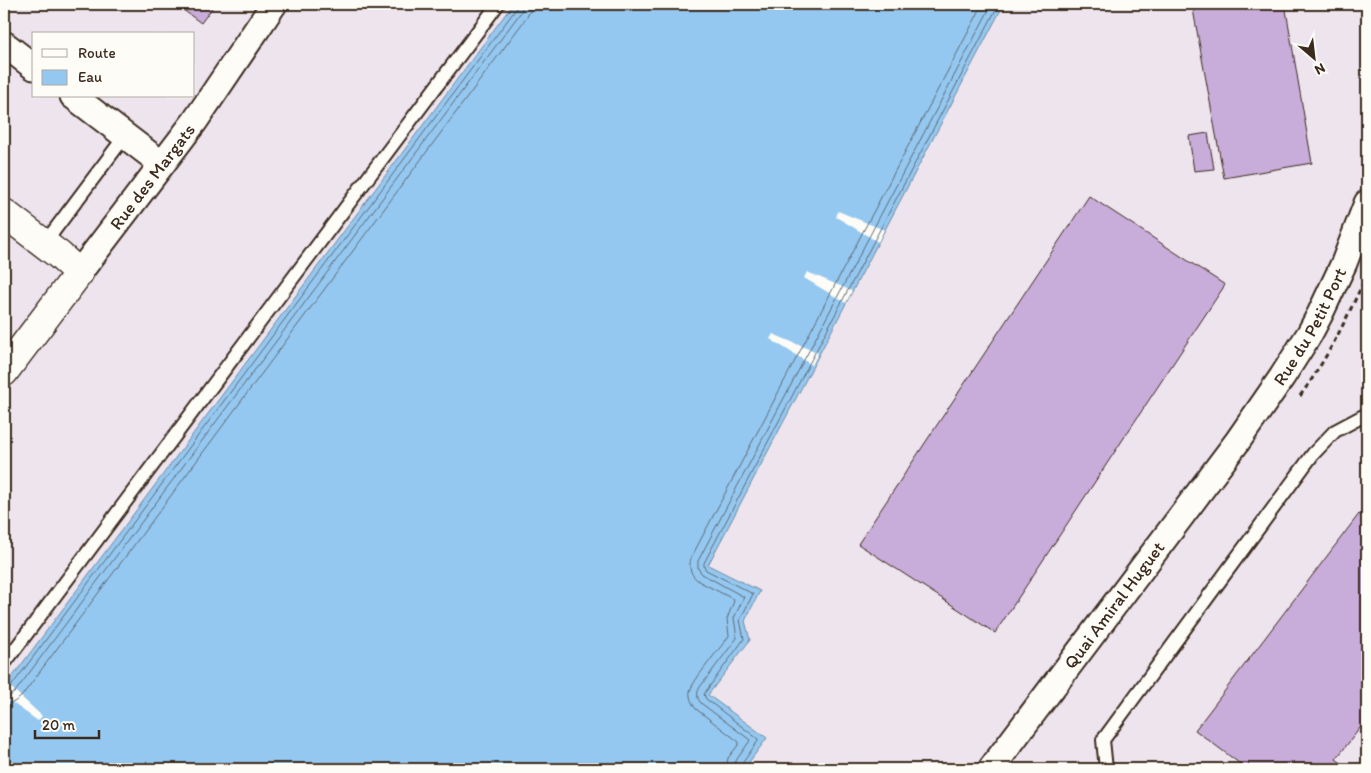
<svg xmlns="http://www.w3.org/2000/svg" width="1371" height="773" font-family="Itim,sans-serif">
	<rect width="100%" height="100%" fill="#fdfcf7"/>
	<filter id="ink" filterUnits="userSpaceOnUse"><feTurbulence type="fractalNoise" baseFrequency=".02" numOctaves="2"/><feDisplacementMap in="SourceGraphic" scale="10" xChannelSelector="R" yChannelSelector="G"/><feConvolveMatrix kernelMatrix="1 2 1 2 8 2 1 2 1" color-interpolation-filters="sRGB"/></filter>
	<g filter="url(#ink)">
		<path fill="#ede4ee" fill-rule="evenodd" d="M4,4h509l-509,684zM34,34h160v62h-160z
			M1004,4h363v765h-623l22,-31 -58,-43 41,-55 -4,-19 15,-29 -52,-27z"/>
		<path fill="#94c8f1" stroke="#70899d" d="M513,4h491l-296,561 52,26 -15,30 5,19 -42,55 59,43 -23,31h-740v-81z"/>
		<path fill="#fdfcf7" d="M838,211l46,19 -6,12 -42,-25z
			M807,272l45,19 -6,12 -42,-25z
			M773,334l45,19 -6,12 -42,-26z
			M6,683l36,33 -4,5 -34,-24v-12z"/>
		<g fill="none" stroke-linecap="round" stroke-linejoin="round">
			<path stroke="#5f6972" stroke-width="1" d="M4,691h3l3,-3 506,-679 1,-5
				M4,697l6,-1 5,-4 506,-680 2,-8
				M4,705l10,-3 7,-5 506,-680 3,-6v-7
				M726,769l2,-11 11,-14v-2l-43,-33c-4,-6 -7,-11 -6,-18 3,-11 31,-44 39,-55l-2,-17 7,-18 -1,-2 -33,-17c-9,-6 -12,-14 -9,-24l292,-554
				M734,769l1,-7 14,-20 1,-2 -48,-36c-5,-5 -6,-10 -2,-17l37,-49 -3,-20 10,-21 -42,-23 -4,-6v-7l294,-557
				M740,769l1,-4 17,-24v-2l-52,-40 -2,-5 40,-55 -4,-19 13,-26 -47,-24 -2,-4v-3l295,-559"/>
		</g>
		<path fill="#c8acda" stroke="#3b2a1e" d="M175,4h40l-14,19z
			M1192,4h93l27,159 -88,15z
			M1208,133l6,36 -20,2 -5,-35z
			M1089,196l136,89 -230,348 -137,-89z
			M1359,514l8,6v199l-31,40 13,10h-102l-52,-39z"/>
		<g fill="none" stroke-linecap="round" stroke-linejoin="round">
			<defs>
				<path id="service" d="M44,244l81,-108
					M4,664l494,-660
					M1106,769l-3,-29 210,-286 22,-23 32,-17"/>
				<g id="minor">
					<path d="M4,44l30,23"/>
					<path d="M73,96l89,68"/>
					<path id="s1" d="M79,273l116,-152 79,-117"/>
					<path id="s2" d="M991,769l246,-327 45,-65 28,-44 10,-19 24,-51 23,-60"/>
				</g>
				<path id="primary" d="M4,213l55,42 20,18 -75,99"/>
			</defs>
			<use href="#service" stroke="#3b2a1e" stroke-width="16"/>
			<use href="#minor" stroke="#3b2a1e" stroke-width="29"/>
			<use href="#primary" stroke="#3b2a1e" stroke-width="31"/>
			<path stroke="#3b2a1e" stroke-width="3" stroke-dasharray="5 4" stroke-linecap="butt" d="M1300,396c28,-38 48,-80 67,-122"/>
			<use href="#service" stroke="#fdfcf7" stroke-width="12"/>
			<use href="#minor" stroke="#fdfcf7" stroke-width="25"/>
			<use href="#primary" stroke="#fdfcf7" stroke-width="28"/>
		</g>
	</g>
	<g text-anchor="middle" stroke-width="4.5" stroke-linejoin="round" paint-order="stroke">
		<g font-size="18" fill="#3b2a1e" stroke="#fdfcf7">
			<text dy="6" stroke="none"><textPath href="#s1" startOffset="121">Rue des Margats</textPath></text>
			<text dy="6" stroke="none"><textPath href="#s2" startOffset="546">Rue du Petit Port</textPath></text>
			<text dy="6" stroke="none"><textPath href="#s2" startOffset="205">Quai Amiral Huguet</textPath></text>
		</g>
	</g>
	<rect width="1371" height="773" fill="none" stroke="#fdfcf7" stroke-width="20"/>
	<rect x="10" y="10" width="1351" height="753" fill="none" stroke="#3b2a1e" stroke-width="2" filter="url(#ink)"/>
	<rect x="32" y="32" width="162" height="65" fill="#fdfcf7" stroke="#afa8a0"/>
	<rect x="42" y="49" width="25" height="8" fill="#fdfcf7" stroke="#afa8a0"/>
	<text x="78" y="58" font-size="15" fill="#3b2a1e">Route</text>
	<rect x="42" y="70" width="25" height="15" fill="#94c8f1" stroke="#afa8a0"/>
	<text x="78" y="82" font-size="15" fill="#3b2a1e">Eau</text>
	<g transform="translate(1314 58) rotate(152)" stroke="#fdfcf7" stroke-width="4" paint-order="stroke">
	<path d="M0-4L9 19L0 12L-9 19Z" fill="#3b2a1e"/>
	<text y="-8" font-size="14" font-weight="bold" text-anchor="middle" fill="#3b2a1e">N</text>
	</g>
	<path d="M35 730v8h64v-8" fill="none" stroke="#3b2a1e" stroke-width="2.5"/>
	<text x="42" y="730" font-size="15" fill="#3b2a1e" stroke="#fdfcf7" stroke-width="4" paint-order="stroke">20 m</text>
</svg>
